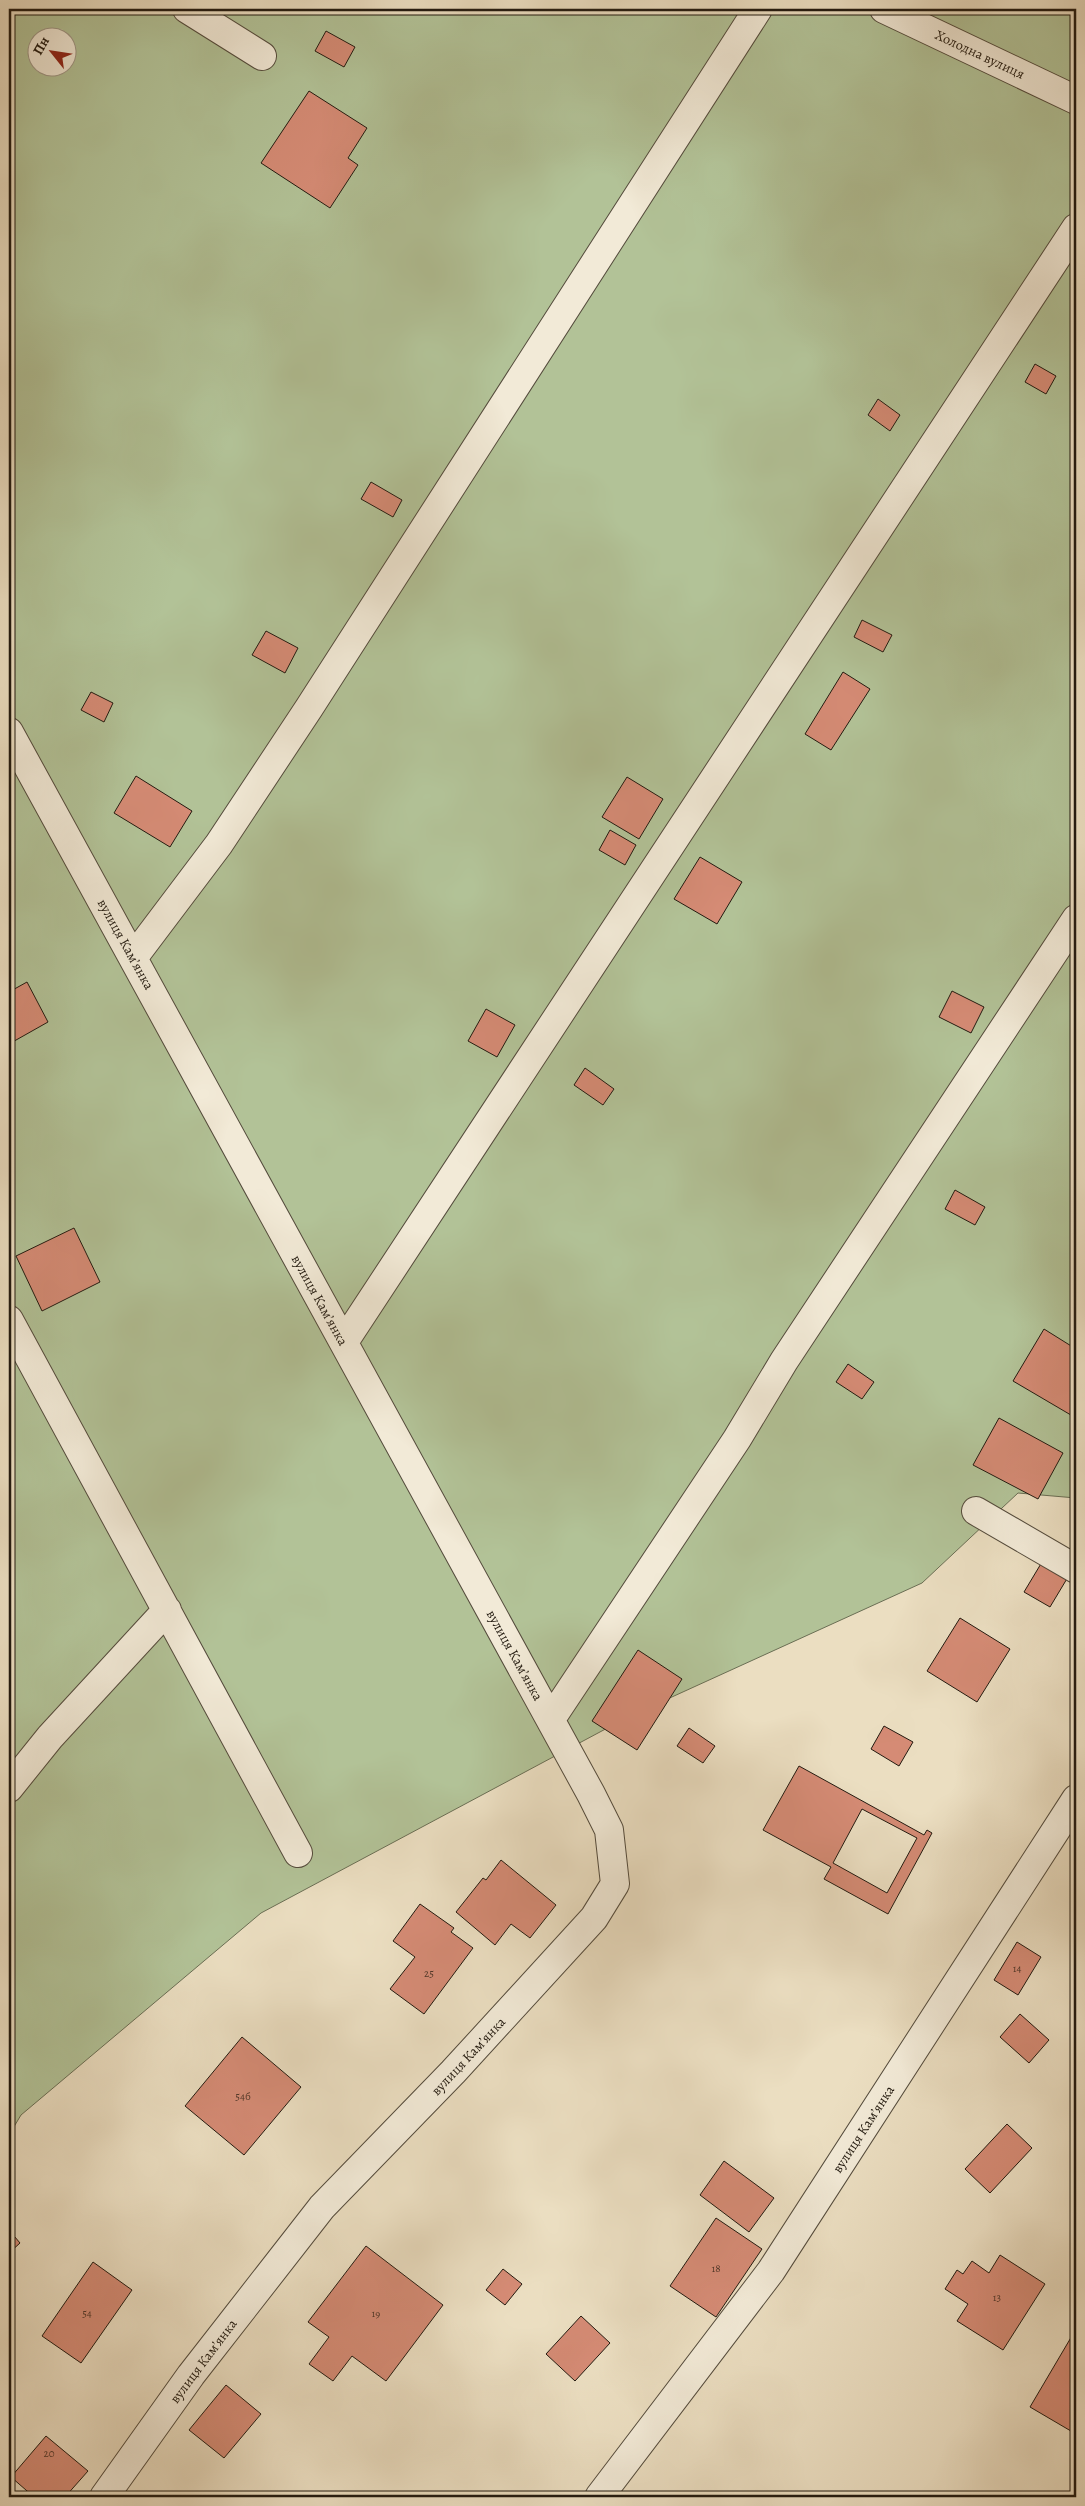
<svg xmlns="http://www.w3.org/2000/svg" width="1085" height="2506" font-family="Alegreya,serif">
	<rect width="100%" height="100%" fill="#ebdec1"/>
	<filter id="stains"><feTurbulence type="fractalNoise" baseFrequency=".004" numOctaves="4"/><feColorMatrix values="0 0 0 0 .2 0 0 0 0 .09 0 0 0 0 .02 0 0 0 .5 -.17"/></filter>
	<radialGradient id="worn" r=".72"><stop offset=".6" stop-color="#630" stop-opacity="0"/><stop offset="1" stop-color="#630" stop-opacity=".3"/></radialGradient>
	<path fill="#b2c297" stroke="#6a6e54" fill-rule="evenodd" d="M9,9h1067v1489l-58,-5 -96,90 -294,134 -367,196 -240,202 -12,20zM38,38h30v30h-30z"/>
	<path fill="#d58b75" stroke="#221a10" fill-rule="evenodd" d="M326,31l29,16 -11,20 -29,-16z
		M309,91l58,37 -19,30 10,7 -28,43 -69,-45z
		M1035,364l21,12 -10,18 -21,-12z
		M878,399l22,16 -10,16 -22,-16z
		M371,482l31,18 -9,17 -32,-18z
		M862,620l30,15 -9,17 -29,-15z
		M266,631l32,17 -13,25 -33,-18z
		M843,672l27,17 -39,61 -26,-16z
		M91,692l22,11 -9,19 -23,-12z
		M136,776l56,35 -22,36 -56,-34z
		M627,777l36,22 -24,40 -37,-22z
		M610,830l26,15 -11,20 -26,-15z
		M700,857l42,25 -25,42 -43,-25z
		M27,982l21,40 -39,22v-52z
		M952,991l32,16 -13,26 -32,-16z
		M486,1009l29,16 -18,32 -29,-16z
		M585,1068l29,21 -11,16 -29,-20z
		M955,1190l30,17 -10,18 -30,-16z
		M74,1228l26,54 -58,29 -26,-55z
		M1044,1329l32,20v69l-63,-37z
		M848,1364l26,18 -12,17 -26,-17z
		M999,1418l64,35 -25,46 -65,-34z
		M1042,1562l26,15 -18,30 -26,-15z
		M960,1618l50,31 -33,53 -50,-31z
		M638,1650l44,29 -45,71 -45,-29z
		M884,1726l29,16 -14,24 -28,-17z
		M689,1728l26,18 -12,17 -26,-17z
		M799,1766l125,69 3,-5 5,3 -44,81 -64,-35 7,-12 -68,-37zM862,1809l55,29 -30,55 -54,-30z
		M501,1860l55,45 -26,33 -19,-14 -16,21 -39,-33 27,-34 3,2z
		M420,1904l34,24 -3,4 22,16 -49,66 -34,-25 25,-32 -22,-16z
		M1017,1942l24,15 -23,38 -24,-15z
		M1020,2014l29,26 -20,23 -29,-26z
		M242,2037l59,50 -57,68 -59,-49z
		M1007,2124l25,24 -42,45 -25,-24z
		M724,2161l50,37 -25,34 -49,-37z
		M716,2218l46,31 -46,68 -46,-31z
		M9,2230l11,13 -11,10z
		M366,2246l77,59 -57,76 -34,-25 -19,25 -24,-17 20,-27 -21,-15z
		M1000,2255l45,29 -42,66 -46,-29 11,-17 -23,-15 12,-19 6,4 9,-13 17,12z
		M93,2262l39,28 -51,73 -39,-27z
		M503,2269l19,15 -17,21 -19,-15z
		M581,2316l29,27 -35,38 -29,-27z
		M1076,2329v105l-46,-27z
		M226,2385l35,29 -37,44 -35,-28z
		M46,2436l42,35 -23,26h-31l-23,-20z"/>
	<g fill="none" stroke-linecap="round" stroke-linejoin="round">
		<defs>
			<path id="minor" d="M187,9l75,47
				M884,9l192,91
				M9,732l582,1062 18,36 6,54 -21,34 -141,154 -131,135 -131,168 -87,122
				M133,958l86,-114 90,-136 449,-699
				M9,1320l289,533
				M344,1342l732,-1114
				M976,1511l100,58
				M551,1719l186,-280 47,-78 292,-442
				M9,1788l41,-51 117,-127
				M599,2497l172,-226 305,-472"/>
		</defs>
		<use href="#minor" stroke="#544b3c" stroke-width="30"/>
		<use href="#minor" stroke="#f2ead7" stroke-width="28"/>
	</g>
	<g text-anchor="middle" stroke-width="4.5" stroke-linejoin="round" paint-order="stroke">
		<g font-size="11" fill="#4f3629">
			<text x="1017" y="1972">14</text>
			<text x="429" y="1977">25</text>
			<text x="243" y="2100">54б</text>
			<text x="716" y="2272">18</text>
			<text x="997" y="2301">13</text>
			<text x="87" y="2317">54</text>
			<text x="376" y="2317">19</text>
			<text x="49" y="2457">20</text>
		</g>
		<g font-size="14" fill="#221a10" stroke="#f2ead7">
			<text transform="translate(980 54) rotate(25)" y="5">Холодна вулиця</text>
			<text transform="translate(126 944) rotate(61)" y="5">вулиця Камʼянка</text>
			<text transform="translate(320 1300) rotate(61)" y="5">вулиця Камʼянка</text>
			<text transform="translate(515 1655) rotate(61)" y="5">вулиця Камʼянка</text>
			<text transform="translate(468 2056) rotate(-47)" y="5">вулиця Камʼянка</text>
			<text transform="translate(863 2129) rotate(-57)" y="5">вулиця Камʼянка</text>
			<text transform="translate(203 2361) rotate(-53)" y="5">вулиця Камʼянка</text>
		</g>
	</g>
	<rect width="1085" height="2506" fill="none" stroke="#ebdec1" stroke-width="30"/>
	<rect x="10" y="10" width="1065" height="2486" fill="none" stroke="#221a10" stroke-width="2.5"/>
	<rect x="15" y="15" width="1055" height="2476" fill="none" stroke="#221a10"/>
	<g transform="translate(52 52) rotate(300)"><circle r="24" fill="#f2ead7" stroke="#9f9787"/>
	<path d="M0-4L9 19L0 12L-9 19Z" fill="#8f2418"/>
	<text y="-8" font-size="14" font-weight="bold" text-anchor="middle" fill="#221a10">Пн</text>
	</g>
	<rect width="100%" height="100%" filter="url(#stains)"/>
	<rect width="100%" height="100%" fill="url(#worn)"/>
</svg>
